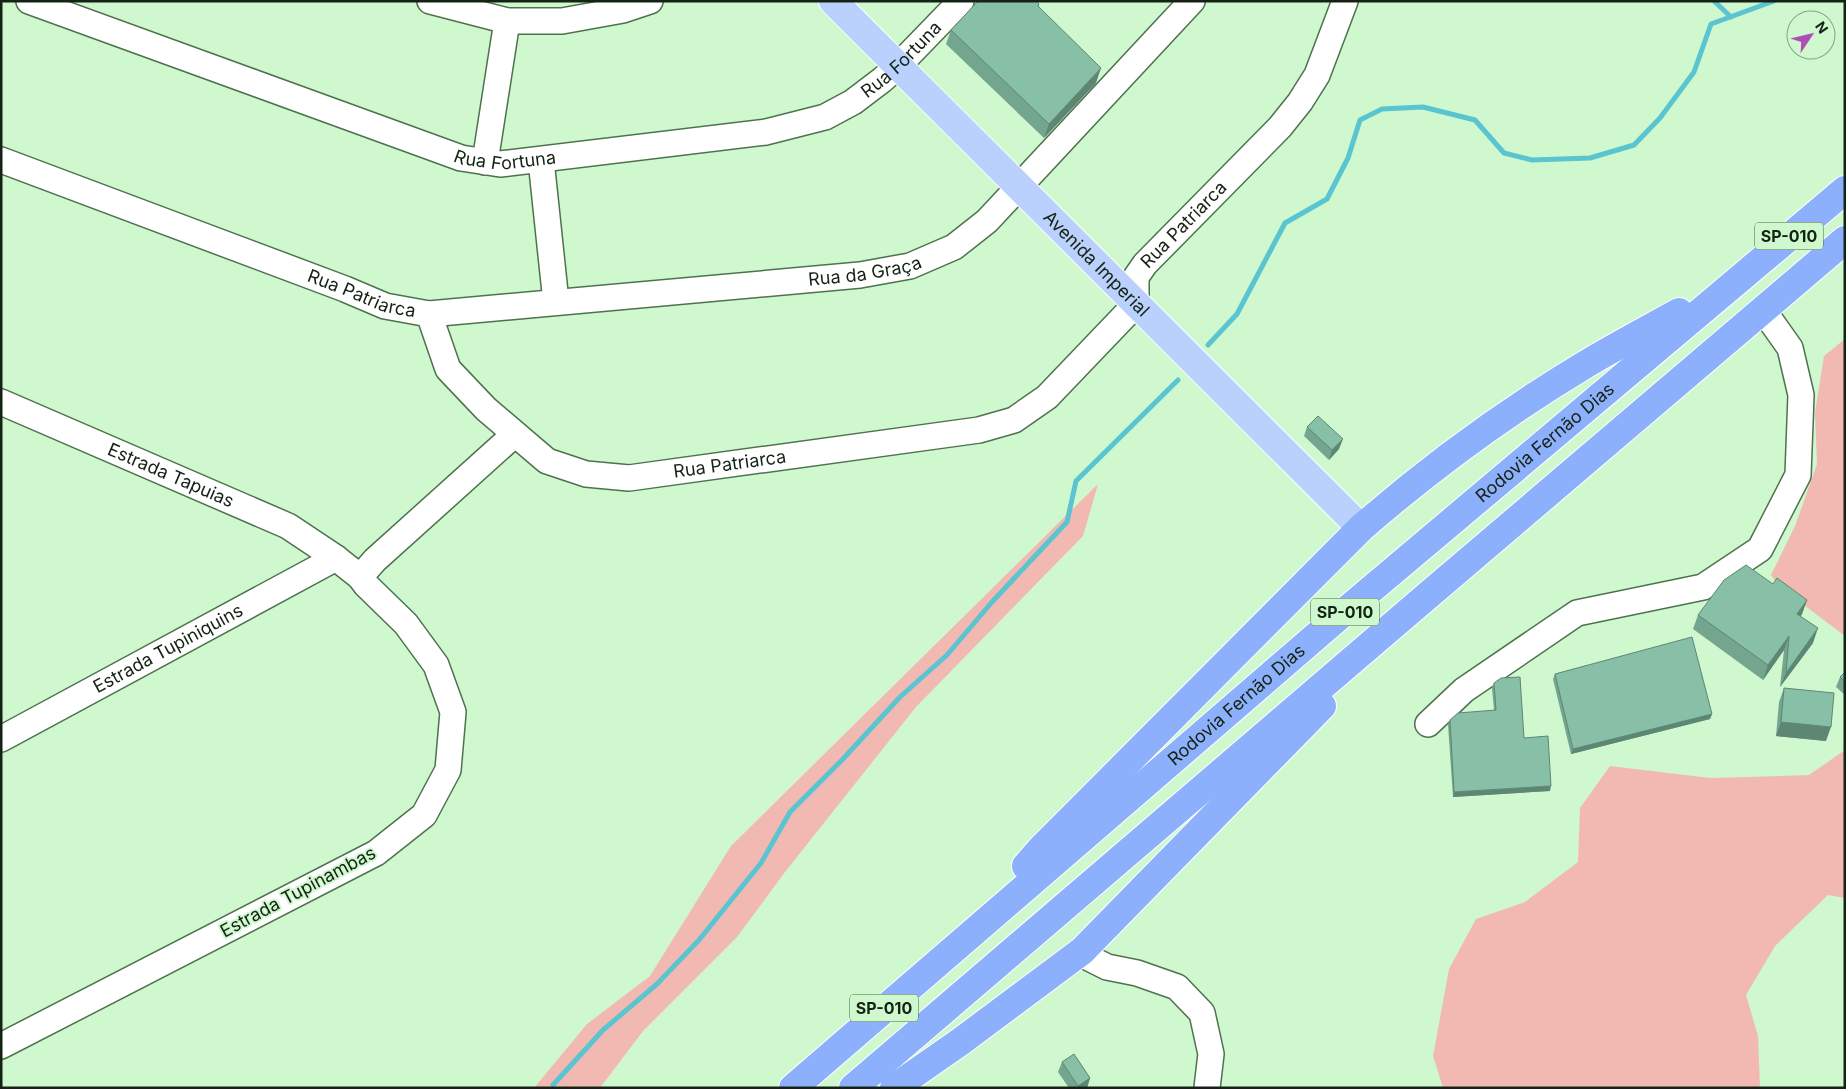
<svg xmlns="http://www.w3.org/2000/svg" width="1846" height="1089" font-family="Inter,sans-serif">
	<rect width="100%" height="100%" fill="#cff8ce"/>
	<path fill="#f2b9b3" d="M1845,339v297l-65,-49 -9,-12 24,-49 22,-62 -2,-51 9,-57z
		M1098,484l-15,52 -167,171 -131,165 -48,65 -94,94 -43,57h-66l53,-64 63,-48 81,-130z
		M1845,750v148l-17,-3 -53,51 -29,49 12,41 2,52h-317l-10,-32 16,-87 27,-50 49,-17 53,-40 2,-54 30,-42 100,12 99,-3z"/>
	<g fill="none" stroke-linecap="round" stroke-linejoin="round">
		<path stroke="#5ac5d0" stroke-width="5" d="M1714,1l17,16
			M1208,345l29,-31 48,-91 42,-24 21,-41 12,-38 22,-11 41,-2 52,13 29,33 28,7 58,-2 44,-13 26,-27 34,-46 17,-48 63,-23
			M553,1085l50,-55 54,-46 42,-44 62,-77 29,-51 52,-52 58,-63 47,-42 45,-53 75,-80 9,-41 102,-101"/>
		<defs>
			<g id="minor">
				<path id="s1" d="M29,1l432,157 39,6 266,-32 59,-15 28,-15 29,-22 16,-14 63,-65"/>
				<path d="M430,1l77,20h55l61,-11 27,-9"/>
				<path id="s2" d="M1,160l344,129 40,17 44,8 19,55 38,40 61,52 39,13 43,4 350,-48 35,-10 33,-23 89,-93v-27l9,-13 135,-137 20,-25 17,-27 28,-74"/>
				<path d="M541,160l15,142"/>
				<path d="M485,162l22,-141"/>
				<path id="s3" d="M429,314l431,-39 50,-9 44,-19 33,-26 205,-220"/>
				<path id="s4" d="M1,402l287,124 48,32 24,19 6,8 40,39 30,41 17,47 -5,58 -24,45 -48,38 -375,193"/>
				<path d="M360,577l15,-17 140,-126"/>
				<path d="M1428,724l36,-34 113,-77 126,-26 57,-38 38,-74 3,-80 -11,-47 -27,-38"/>
				<path id="s5" d="M1,739l335,-181"/>
				<path d="M1082,951l7,7 18,9 30,6 40,14 25,26 9,41 -4,34"/>
			</g>
			<g id="major">
				<path id="s6" d="M833,1l528,527"/>
			</g>
			<g id="highway">
				<path d="M1026,866l14,-16 321,-322c69,-60 144,-115 222,-162 31,-19 64,-36 96,-54"/>
				<path id="s7" d="M793,1088l543,-469 509,-429"/>
				<path d="M853,1088l573,-491 419,-357"/>
				<path d="M894,1088l66,-46 122,-91 240,-245"/>
			</g>
		</defs>
		<use href="#minor" stroke="#4e724e" stroke-width="28"/>
		<use href="#major" stroke="#fff" stroke-width="30"/>
		<use href="#highway" stroke="#fff" stroke-width="30"/>
		<use href="#minor" stroke="#fff" stroke-width="25"/>
		<use href="#major" stroke="#bad0fd" stroke-width="28"/>
		<use href="#highway" stroke="#8cb0fc" stroke-width="28"/>
	</g>
	<path fill="#74a58f" d="M1039,4l-1,3 58,76 -52,55 -98,-94 5,-14z
		M1307,427l32,22 -10,11 -25,-24z
		M1773,584l34,16 -5,14 -1,2 12,27 -33,44 4,-37 -21,30 -70,-51 5,-14z
		M1845,672v23l-9,-8 4,-10z
		M1555,674l157,40 -2,5 -139,35 -18,-75z
		M1494,683l30,55 26,53 -97,6 -5,-72 2,-5 44,-10 -2,-22z
		M1784,688l42,53 -50,-5 3,-34z
		M1062,1062l28,16 -3,10h-18l-11,-16z"/>
	<path fill="#5e8674" d="M1101,68l-5,15 -52,55 5,-14z
		M1343,439l-4,10 -10,11 3,-10z
		M1807,600l-5,14 -10,14 5,-14z
		M1818,628l-5,15 -33,44 6,-14z
		M1789,636l-5,14 -21,30 5,-15z
		M1712,714l-2,5 -139,35 2,-5z
		M1781,722l50,5 -5,14 -50,-5z
		M1551,786l-1,5 -97,6 1,-5z
		M1090,1078l-3,10h-9v-2z"/>
	<path fill="#87c0a6" stroke="#5e8674" d="M978,1h58l3,3 -1,2 63,62 -52,56 -98,-94z
		M1318,416l25,23 -11,11 -25,-23z
		M1746,565l27,19 4,-6 30,22 -10,14 21,14 -32,45 3,-37 -21,29 -70,-50 26,-35z
		M1692,637l20,77 -139,35 -18,-75z
		M1845,672v10l-5,-5z
		M1520,677l4,61 24,-2 3,50 -97,6 -4,-72 8,-7 38,-3 -2,-27 7,-5z
		M1784,688l50,5 -3,34 -50,-5z
		M1074,1054l16,24 -12,8 -16,-24z"/>
	<g text-anchor="middle" stroke-width="4" stroke-linejoin="round" paint-order="stroke">
		<g fill="#cff8ce" stroke="#4c634c" stroke-width="1">
			<rect x="1755" y="222.5" width="68" height="27" rx="4"/>
			<rect x="1311" y="598.5" width="68" height="27" rx="4"/>
			<rect x="850" y="994.5" width="68" height="27" rx="4"/>
		</g>
		<g font-size="16" font-weight="bold" fill="#142314">
			<text x="1789" y="242">SP-010</text>
			<text x="1345" y="618">SP-010</text>
			<text x="884" y="1014">SP-010</text>
		</g>
		<g font-size="18" fill="#142314" stroke="#cff8ce">
			<text dy="6" stroke="none"><textPath href="#s1" startOffset="924">Rua Fortuna</textPath></text>
			<text dy="6" stroke="none"><textPath href="#s1" startOffset="504">Rua Fortuna</textPath></text>
			<text dy="6" stroke="none"><textPath href="#s2" startOffset="1390">Rua Patriarca</textPath></text>
			<text dy="6" stroke="none"><textPath href="#s6" startOffset="372">Avenida Imperial</textPath></text>
			<text dy="6" stroke="none"><textPath href="#s3" startOffset="438">Rua da Graça</textPath></text>
			<text dy="6" stroke="none"><textPath href="#s2" startOffset="385">Rua Patriarca</textPath></text>
			<text dy="6" stroke="none"><textPath href="#s7" startOffset="991">Rodovia Fernão Dias</textPath></text>
			<text dy="6" stroke="none"><textPath href="#s2" startOffset="835">Rua Patriarca</textPath></text>
			<text dy="6" stroke="none"><textPath href="#s4" startOffset="185">Estrada Tapuias</textPath></text>
			<text dy="6" stroke="none"><textPath href="#s5" startOffset="190">Estrada Tupiniquins</textPath></text>
			<text dy="6" stroke="none"><textPath href="#s7" startOffset="586">Rodovia Fernão Dias</textPath></text>
			<text transform="translate(298 892) rotate(-28)" y="6">Estrada Tupinambas</text>
		</g>
	</g>
	<rect width="1846" height="1089" fill="none" stroke="#142314" stroke-width="5"/>
	<g transform="translate(1811 35) rotate(55)"><circle r="24" fill="#cff8ce" stroke="#84a384"/>
	<path d="M0-4L9 19L0 12L-9 19Z" fill="#af4eb6"/>
	<text y="-8" font-size="14" font-weight="bold" text-anchor="middle" fill="#142314">N</text>
	</g>
</svg>
